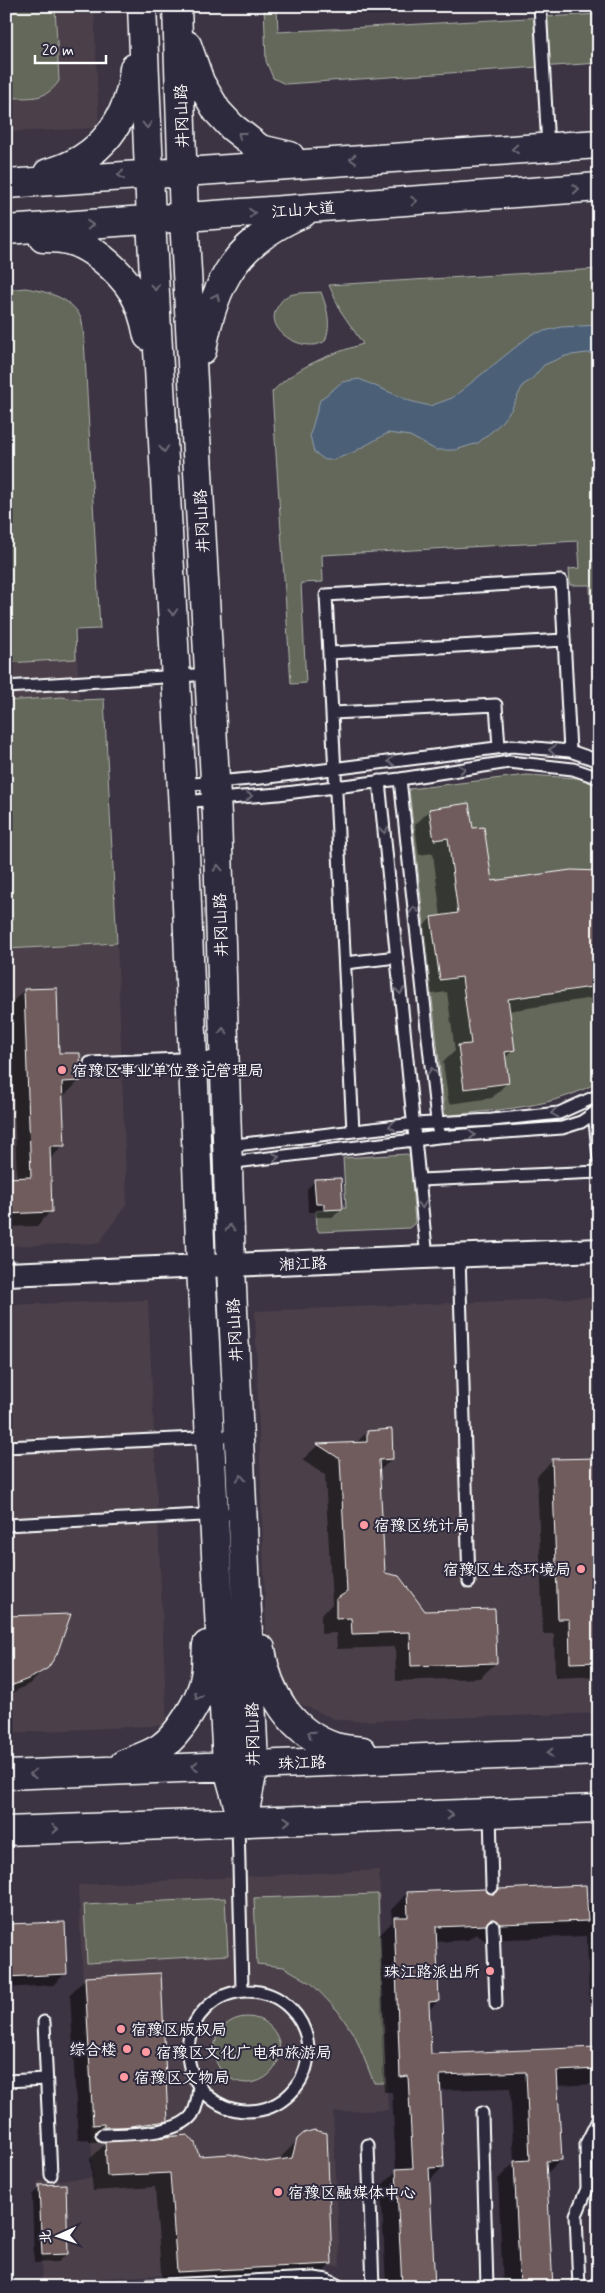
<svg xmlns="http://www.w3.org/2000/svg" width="605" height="2293" font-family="Mynerve,'LXGW WenKai TC',sans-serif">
	<rect width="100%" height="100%" fill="#3c3443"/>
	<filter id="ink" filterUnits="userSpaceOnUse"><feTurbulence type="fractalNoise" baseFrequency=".02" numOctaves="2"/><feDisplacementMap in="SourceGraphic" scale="10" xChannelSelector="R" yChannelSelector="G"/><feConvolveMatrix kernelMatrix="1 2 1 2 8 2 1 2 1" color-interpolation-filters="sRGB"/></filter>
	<g filter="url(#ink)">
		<path fill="#4b404a" d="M6,6h88l5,122 -93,4z
			M64,385l27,560 26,-2 10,260 -28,40 -93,3v-858z
			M599,1297v416l-244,8 -21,-2 -35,-16 -16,-13 -16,-31 -12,-348z
			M148,1300l19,425 -161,8v-428z
			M379,1870l9,240 -55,2 7,154 -298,15 -4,-100 55,-3 -15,-293z"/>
		<path fill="#63675a" stroke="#b1b3ac" d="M6,6h49l4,75c-14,21 -30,16 -53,17z
			M264,6h13l1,26 321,-18v49l-314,21 -12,-6 -7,-17z
			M599,269v477l-3,-2 -6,-159h-20l-1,-16 11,-1 -2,-27 -256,14 1,27 -22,1 5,100 -15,1 -19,-292c25,-26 58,-38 91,-48l-23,-34 -11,-25z
			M25,288c19,3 47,9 56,30 2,6 2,14 3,20l16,291 -25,1 1,29 -70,4v-373z
			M321,292c6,16 11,32 4,49 -20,14 -64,-11 -47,-35 3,-5 6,-9 12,-11 9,-3 21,-2 31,-3z
			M62,697l17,3 25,-1 13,244 -111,6v-248z
			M527,775l51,3 21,8v295c-45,28 -102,28 -154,35l-36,-327z
			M407,1154l3,2 5,67 -6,5 -90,4 -2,-4 -1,-17 30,-3 -3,-50z
			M378,1894l7,189h-11l-18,-45 -18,-27 -27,-28 -27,-16 -27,-3 -3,-66z
			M225,1898l3,57 -141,8 -3,-58z
			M214 2050a33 33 0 1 1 66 0a33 33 0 1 1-66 0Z"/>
		<path fill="#4b5f76" stroke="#939fad" d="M599,325v29l-13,-1 -21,3 -21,9 -13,15 -8,5 -12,25 -13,16 -20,17 -23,7h-19l-26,-14 -22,-3 -36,20 -19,7h-8l-11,-8 -4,-17 10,-35 22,-18 17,-3 51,22 20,5 22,-8 80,-64 29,-7z"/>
		<path fill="#0007" d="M430,810l42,20 19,52 108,-10v125l-91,14 5,39 -9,9 4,23 -16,16 -43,6 -6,-42 12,-11 -8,-59 -22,3 -9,-61 15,-16 10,-1 -8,-64 -14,2 -4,-30z
			M24,990l34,65 22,25 -14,14 -5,1 3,50 -15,15 2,51 -14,15 -31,1v-48h11l-7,-175z
			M315,1181l27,27 -9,9h-17l-1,-5h-7l-1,-23z
			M367,1432l25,27 -14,13 5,102 41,38 72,51 -16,15 -84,3 -1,-34 -58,2 -1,-16 -15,1v-18l11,-12 -7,-129 -23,-15 15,-14 38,-2z
			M599,1459v217l-44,2 -1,-44h-11l-6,-158 15,-15z
			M6,1617l41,50 -16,16 -25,13z
			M407,1893l80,1 112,9v99h-10l-2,-66 -103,4 -8,-6 -8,6 -33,2 3,59 -10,10 1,44 170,-7v36l-42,2 4,74 -15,14 5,113h-48l-5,-108 16,-16 -4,-75 -71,2 4,77 -14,14 5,106h-48l-5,-101 15,-15 -4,-79h-8l-5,-157 13,-13 -1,-12z
			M6,1925l60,48 -13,12 -47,3z
			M86,1978l81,142 -16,16 -35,5v2l82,14 68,7 15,-3 1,-5 22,-22 27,130 -15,15 -55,3 -5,5h-94l-7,-100 -62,4 -3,-32 17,-17h-18v-3l-11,1 -8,-146z
			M40,2187l27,67 -9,8 -24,1 -2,-68z"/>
		<path fill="#6f5c5c" stroke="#fff" d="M469,803l4,25 11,-1 8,54 79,-11 28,1v115l-91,13 7,51 -10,2 4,31 -45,6 -6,-44 13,-1 -9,-67 -22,3 -9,-63 27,-4 -10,-75 -14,2 -5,-31z
			M57,988l2,65h21l1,28 -19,1 3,64h-15l2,66 -46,2v-36l25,-1 -7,-188z
			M341,1178l2,31 -19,1v-6h-8l-2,-25z
			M392,1429l1,30 -14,1 6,113 14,3 26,35 70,-2 2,54 -86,3 -1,-34 -58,2 -1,-16 -15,1v-20l11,-7 -7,-133 -23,-15 50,-2v-11z
			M599,1458v204l-29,1 -1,-44h-11l-6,-160z
			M71,1614l-14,40 -9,14 -15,9 -27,11v-72z
			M586,1885l2,36 -88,3 -7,-5 -4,1 -3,5 -50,2 3,74 -10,1 2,52 166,-7 1,22 -41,2 5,89 -16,1 7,126h-33l-6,-126 16,-1 -4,-88 -86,3 4,92 -15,1 6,119h-33l-6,-118 17,-1 -5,-92 -8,1 -6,-160h14l-1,-25 78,-3 3,4 5,1 6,-5z
			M65,1922l2,52 -61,3v-53z
			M161,1973l7,148 -45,6h-19v-3l-11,1 -8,-148z
			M314,2130l13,3 5,131 -155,8 -7,-99 -63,3 -2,-34 83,-7 7,8 4,13 31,-2 36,8 26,-4 5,-19 7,-6z
			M66,2184l2,70 -26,1 -3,-70z"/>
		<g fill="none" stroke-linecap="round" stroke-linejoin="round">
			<defs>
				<path id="lane" d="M540,6l8,141
					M330,653l234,-13
					M6,687l204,-13
					M333,713l163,-8 3,42
					M400,779l38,351
					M379,781l48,477
					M182,785l79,-7 251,-32 58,5 29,10
					M183,802l95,-8 122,-15 109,-17 64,7 26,9
					M345,963l52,-6
					M90,1063l134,-6
					M594,1113l5,45
					M353,1131l-27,-536 235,-14 9,170
					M227,1146l187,-22 78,-4 67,-7 40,-18
					M228,1163l210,-26 124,-9 19,-6 18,-12
					M419,1180l180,-8
					M459,1256l10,326
					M6,1447l233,-11
					M6,1525l236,-12
					M490,1813l2,74
					M238,1823l4,167
					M493,1926l3,78
					M188 2051a60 60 0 1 1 120 0a60 60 0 1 1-120 0Z
					M44,2022l7,153
					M6,2081l40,-2
					M482,2113l5,174
					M102,2135c23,-1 75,0 90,-20 6,-9 6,-20 7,-30
					M368,2145l5,142
					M119,2287l195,-9 13,2 14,7
					M579,2287l-3,-72 11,-26 -1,-45 13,-26"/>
				<path id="street" d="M6,1274l593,-24"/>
				<path id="secondary" d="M142,6l9,214 33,608 17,439 26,498 16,58
					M177,6l7,212 33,598 14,450 23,498 -10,52
					M187,45l13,37 17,29 15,16 28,22 30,7
					M48,173c52,-13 82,-54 86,-105
					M6,184l593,-40
					M6,230l593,-43
					M43,238c6,0 13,0 19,1 26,3 58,32 71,53 8,13 12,29 15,44
					M202,350c12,-69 35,-109 101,-137
					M261,1649c6,43 30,84 74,98 8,2 18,3 27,4
					M124,1764c12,-5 25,-9 36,-16 18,-12 42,-49 45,-72 2,-10 1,-21 2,-31
					M6,1775l593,-24
					M6,1831l593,-22"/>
			</defs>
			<use href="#lane" stroke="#fff" stroke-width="15"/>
			<use href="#street" stroke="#fff" stroke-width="26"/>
			<use href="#secondary" stroke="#fff" stroke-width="31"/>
			<use href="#lane" stroke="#2f2a3d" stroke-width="11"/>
			<use href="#street" stroke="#2f2a3d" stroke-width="22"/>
			<use href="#secondary" stroke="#2f2a3d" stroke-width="28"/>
		</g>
		<defs><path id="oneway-chevron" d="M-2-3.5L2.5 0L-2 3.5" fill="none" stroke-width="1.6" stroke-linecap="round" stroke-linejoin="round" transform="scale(1.25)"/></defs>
		<g stroke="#6d6a77">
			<use href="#oneway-chevron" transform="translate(147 125) rotate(88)"/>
			<use href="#oneway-chevron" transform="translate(241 135) rotate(-142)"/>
			<use href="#oneway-chevron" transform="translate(515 149) rotate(176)"/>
			<use href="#oneway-chevron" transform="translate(353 159) rotate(176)"/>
			<use href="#oneway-chevron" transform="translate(121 175) rotate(175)"/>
			<use href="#oneway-chevron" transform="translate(576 189) rotate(-4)"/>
			<use href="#oneway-chevron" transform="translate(414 201) rotate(-4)"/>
			<use href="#oneway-chevron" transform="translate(252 213) rotate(-4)"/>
			<use href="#oneway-chevron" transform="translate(90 225) rotate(-4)"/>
			<use href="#oneway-chevron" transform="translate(155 287) rotate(87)"/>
			<use href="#oneway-chevron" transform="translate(216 297) rotate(-65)"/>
			<use href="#oneway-chevron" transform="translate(164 449) rotate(87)"/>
			<use href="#oneway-chevron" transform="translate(173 612) rotate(87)"/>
			<use href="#oneway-chevron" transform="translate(552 750) rotate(-175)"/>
			<use href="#oneway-chevron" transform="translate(391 761) rotate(173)"/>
			<use href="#oneway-chevron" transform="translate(462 769) rotate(-9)"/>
			<use href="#oneway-chevron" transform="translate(249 796) rotate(-5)"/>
			<use href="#oneway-chevron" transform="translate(384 830) rotate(84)"/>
			<use href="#oneway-chevron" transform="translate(218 868) rotate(-92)"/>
			<use href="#oneway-chevron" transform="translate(414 910) rotate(-96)"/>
			<use href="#oneway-chevron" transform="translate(400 991) rotate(84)"/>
			<use href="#oneway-chevron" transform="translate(223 1031) rotate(-92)"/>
			<use href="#oneway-chevron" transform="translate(432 1071) rotate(-96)"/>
			<use href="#oneway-chevron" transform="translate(554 1113) rotate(171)"/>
			<use href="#oneway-chevron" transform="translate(392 1126) rotate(173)"/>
			<use href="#oneway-chevron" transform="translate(472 1135) rotate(-3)"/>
			<use href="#oneway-chevron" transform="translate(276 1157) rotate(-7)"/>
			<use href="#oneway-chevron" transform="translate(422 1205) rotate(84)"/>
			<use href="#oneway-chevron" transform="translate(230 1228) rotate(-92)"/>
			<use href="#oneway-chevron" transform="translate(241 1478) rotate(-93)"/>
			<use href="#oneway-chevron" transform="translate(198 1696) rotate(114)"/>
			<use href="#oneway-chevron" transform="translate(311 1734) rotate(-145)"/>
			<use href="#oneway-chevron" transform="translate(550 1753) rotate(178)"/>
			<use href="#oneway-chevron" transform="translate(195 1766) rotate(177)"/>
			<use href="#oneway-chevron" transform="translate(33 1774) rotate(177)"/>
			<use href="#oneway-chevron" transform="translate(450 1815) rotate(-2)"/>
			<use href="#oneway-chevron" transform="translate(287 1821) rotate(-2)"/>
			<use href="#oneway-chevron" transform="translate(55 1829) rotate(-2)"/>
		</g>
	</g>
	<g fill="#ff9aa2" stroke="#2f2a3d" stroke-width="2">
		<circle cx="62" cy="1070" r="5"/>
		<circle cx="364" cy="1525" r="5"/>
		<circle cx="581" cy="1569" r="5"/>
		<circle cx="490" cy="1971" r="5"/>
		<circle cx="121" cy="2029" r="5"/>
		<circle cx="127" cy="2049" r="5"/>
		<circle cx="146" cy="2052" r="5"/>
		<circle cx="124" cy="2077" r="5"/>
		<circle cx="278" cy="2192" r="5"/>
	</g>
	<g text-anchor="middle" stroke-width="4" stroke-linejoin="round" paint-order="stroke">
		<g font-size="16" fill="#fff" stroke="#2f2a3d">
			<text transform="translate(181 116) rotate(-92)" y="6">井冈山路</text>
			<text transform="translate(303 209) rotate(-4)" y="6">江山大道</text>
			<text transform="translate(201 521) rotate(-93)" y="6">井冈山路</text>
			<text transform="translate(220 925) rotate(-92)" y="6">井冈山路</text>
			<text transform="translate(303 1263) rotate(-2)" y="6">湘江路</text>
			<text transform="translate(234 1330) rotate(-93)" y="6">井冈山路</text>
			<text transform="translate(252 1734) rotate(-91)" y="6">井冈山路</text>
			<text transform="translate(302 1762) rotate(-2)" y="6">珠江路</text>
		</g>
		<g font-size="16" fill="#fff" stroke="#2f2a3d" text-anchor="start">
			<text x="72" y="1076">宿豫区事业单位登记管理局</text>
			<text x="374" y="1531">宿豫区统计局</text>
			<text x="571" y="1575" text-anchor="end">宿豫区生态环境局</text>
			<text x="480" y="1977" text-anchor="end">珠江路派出所</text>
			<text x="131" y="2035">宿豫区版权局</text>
			<text x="117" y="2055" text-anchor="end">综合楼</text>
			<text x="156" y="2058">宿豫区文化广电和旅游局</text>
			<text x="134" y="2083">宿豫区文物局</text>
			<text x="288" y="2198">宿豫区融媒体中心</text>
		</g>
	</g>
	<rect width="605" height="2293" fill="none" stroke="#2f2a3d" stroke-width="25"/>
	<rect x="12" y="12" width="580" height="2268" fill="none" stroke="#fff" stroke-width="2" filter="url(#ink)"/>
	<g transform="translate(58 2236) rotate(267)" stroke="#2f2a3d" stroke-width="4" paint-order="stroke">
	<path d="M0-4L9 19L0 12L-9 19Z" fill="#ffffff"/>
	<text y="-8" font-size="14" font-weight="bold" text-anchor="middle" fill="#ffffff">北</text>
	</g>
	<path d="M35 55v8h71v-8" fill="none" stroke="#ffffff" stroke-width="2.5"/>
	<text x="42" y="55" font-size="15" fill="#ffffff" stroke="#2f2a3d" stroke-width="4" paint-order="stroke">20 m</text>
</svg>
